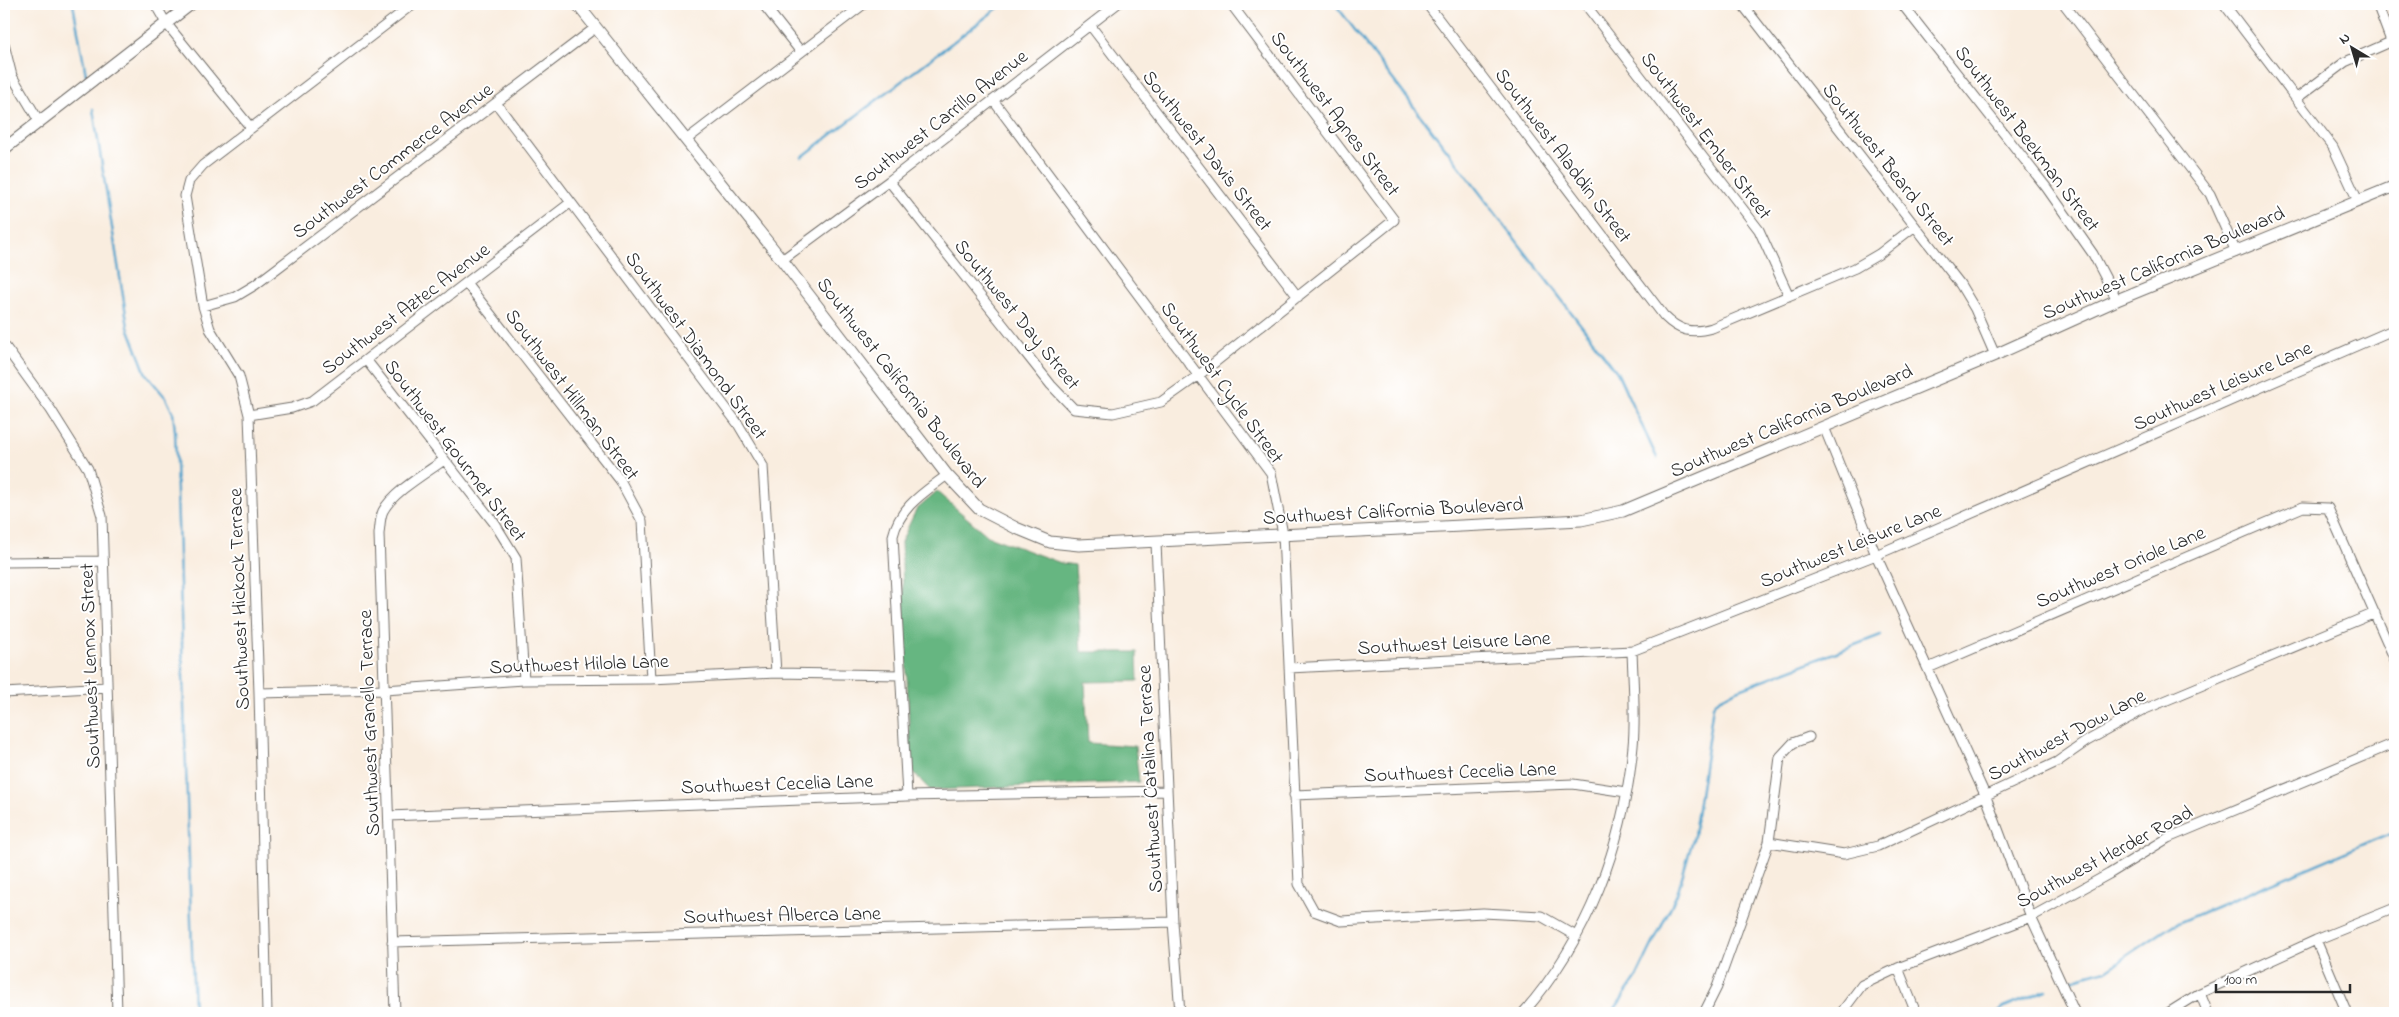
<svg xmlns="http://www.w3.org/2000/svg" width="2399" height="1017" font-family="'Indie Flower',sans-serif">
	<rect width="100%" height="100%" fill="#fff"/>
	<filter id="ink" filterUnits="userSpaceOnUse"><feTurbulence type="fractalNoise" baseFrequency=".02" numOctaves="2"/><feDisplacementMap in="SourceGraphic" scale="10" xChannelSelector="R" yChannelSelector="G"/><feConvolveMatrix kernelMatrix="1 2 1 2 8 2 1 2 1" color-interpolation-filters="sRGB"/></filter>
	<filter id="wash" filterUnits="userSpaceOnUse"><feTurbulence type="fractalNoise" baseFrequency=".0096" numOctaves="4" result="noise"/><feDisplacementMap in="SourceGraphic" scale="20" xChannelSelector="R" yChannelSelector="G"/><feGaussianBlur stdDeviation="1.12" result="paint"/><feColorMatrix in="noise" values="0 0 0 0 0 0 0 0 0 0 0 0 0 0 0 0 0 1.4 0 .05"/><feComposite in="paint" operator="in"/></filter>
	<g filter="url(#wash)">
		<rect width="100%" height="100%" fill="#f9eddf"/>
		<path fill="#66b681" stroke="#487056" d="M937,492l51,44 73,27 14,2 6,87h56l1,29 -53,1 3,61 47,3 4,36 -209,8 -19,-20 -10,-228 15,-32z"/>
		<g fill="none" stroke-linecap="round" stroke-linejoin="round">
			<path stroke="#52a3cc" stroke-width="2.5" d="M73,4l13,71
				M1335,4l282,368 40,86
				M93,109l35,218 18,47 20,24 7,15 2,18 19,582
				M802,157l201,-153
				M2071,980l35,-10 67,-45 222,-94
				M1612,1013l24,-35 41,-84 17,-58 19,-130 6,-7 18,-9 144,-55
				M1997,1013l7,-6 42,-17"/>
		</g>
	</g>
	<g filter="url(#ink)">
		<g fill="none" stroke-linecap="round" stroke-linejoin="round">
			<defs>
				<path id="minor" d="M155,4l11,19 85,105
					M763,4l38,48
					M1427,4l237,312c15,15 27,18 48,12l143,-60 24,-14 36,-28
					M1585,4l174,226 30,66
					M1742,4l218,280 15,25 20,46
					M1902,4l144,183 47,67 24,46
					M2064,4l146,190 26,58
					M2224,4l109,143 25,54
					M2377,4l14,37
					M1090,25l208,272
					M4,44l8,32 27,45
					M2297,98l48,-36 50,-22
					M993,100l278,373 12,61 16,350 15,27 27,10 142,-8 58,3 35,20
					M496,103l242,321 25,42 13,207
					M686,140l178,-136
					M889,181l162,204 23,24 39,4 48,-11 38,-27 195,-155 -163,-216
					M782,260l107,-79 228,-177
					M467,284l153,196 22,41 9,158
					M203,306l32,-9 20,-12 340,-257
					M4,345l47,65 37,59 14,47 15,497
					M367,361l128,163 21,34 8,122
					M249,415l43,-7 20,-7 258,-198
					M1824,427l52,128 110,242 45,120 44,96
					M1156,543l17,379 7,91
					M4,562l99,-1
					M1289,668l343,-17 244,-96 519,-226
					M1928,668l375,-161 25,1 67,152
					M4,693l103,-6
					M259,693l126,-3 139,-10 127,-1 125,-6 124,2
					M1294,795l279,-11 53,8
					M907,796l-14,-260c7,-30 32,-44 54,-61
					M389,816l518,-20 260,-5
					M1769,842l75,12 34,-8 179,-84 30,-21 56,-31 232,-97
					M2316,940l31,73
					M392,942l781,-20
					M1898,968l18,45
					M2200,993l8,20
					M267,1013l-8,-320 -10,-278 -10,-39 -29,-47 -7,-23 -18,-110 4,-15 14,-16 210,-161
					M395,1013l-16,-479c1,-7 1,-17 4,-23 10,-19 43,-38 61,-51
					M1523,1013c65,-74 101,-169 110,-267 3,-31 0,-63 -1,-95
					M1704,1013l13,-26 52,-145 11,-85 13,-14 16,-6
					M1841,1013l21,-28 36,-17 133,-51 78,-43 59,-36 227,-95
					M2168,1013l32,-20 116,-53 79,-32"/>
				<path id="tertiary" d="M577,4l205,256 165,215 32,34 37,19 34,14 29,3 502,-25 42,-9 372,-156 122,-55 278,-114
					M4,149l187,-145"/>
			</defs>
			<use href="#minor" stroke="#736f6a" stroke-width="11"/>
			<use href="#tertiary" stroke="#736f6a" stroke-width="13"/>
			<use href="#minor" stroke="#fff" stroke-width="9"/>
			<use href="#tertiary" stroke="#fff" stroke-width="11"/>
		</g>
	</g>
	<g text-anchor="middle" stroke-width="4" stroke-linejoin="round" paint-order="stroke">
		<g font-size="20" fill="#2b2b2b" stroke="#fff">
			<text transform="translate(1336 113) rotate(53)" y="7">Southwest Agnes Street</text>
			<text transform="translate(940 119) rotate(-38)" y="7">Southwest Carrillo Avenue</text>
			<text transform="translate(1707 135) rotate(53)" y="7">Southwest Ember Street</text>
			<text transform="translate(2028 138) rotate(53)" y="7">Southwest Beekman Street</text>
			<text transform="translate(1208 150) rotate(52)" y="7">Southwest Davis Street</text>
			<text transform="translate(1564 155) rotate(53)" y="7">Southwest Aladdin Street</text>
			<text transform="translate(392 160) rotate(-37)" y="7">Southwest Commerce Avenue</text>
			<text transform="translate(1889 164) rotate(52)" y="7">Southwest Beard Street</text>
			<text transform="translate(2163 262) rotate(-23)" y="7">Southwest California Boulevard</text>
			<text transform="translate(405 308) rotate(-37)" y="7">Southwest Aztec Avenue</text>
			<text transform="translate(1018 314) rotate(51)" y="7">Southwest Day Street</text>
			<text transform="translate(697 345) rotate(54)" y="7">Southwest Diamond Street</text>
			<text transform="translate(902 382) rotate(52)" y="7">Southwest California Boulevard</text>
			<text transform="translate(1223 382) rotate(54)" y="7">Southwest Cycle Street</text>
			<text transform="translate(2222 385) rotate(-24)" y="7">Southwest Leisure Lane</text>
			<text transform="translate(573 394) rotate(53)" y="7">Southwest Hillman Street</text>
			<text transform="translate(1791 420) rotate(-23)" y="7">Southwest California Boulevard</text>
			<text transform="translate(456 450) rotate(53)" y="7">Southwest Gourmet Street</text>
			<text transform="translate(1393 510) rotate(-3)" y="7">Southwest California Boulevard</text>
			<text transform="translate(1850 545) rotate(-22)" y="7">Southwest Leisure Lane</text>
			<text transform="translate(2120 566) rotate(-23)" y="7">Southwest Oriole Lane</text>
			<text transform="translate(238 599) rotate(-92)" y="7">Southwest Hickock Terrace</text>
			<text transform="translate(1454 642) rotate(-3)" y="7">Southwest Leisure Lane</text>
			<text transform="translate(579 663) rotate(-2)" y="7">Southwest Hilola Lane</text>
			<text transform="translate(89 666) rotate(-92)" y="7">Southwest Lennox Street</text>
			<text transform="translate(368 723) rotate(-92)" y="7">Southwest Granello Terrace</text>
			<text transform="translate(2066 734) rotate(-28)" y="7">Southwest Dow Lane</text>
			<text transform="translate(1460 771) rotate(-2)" y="7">Southwest Cecelia Lane</text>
			<text transform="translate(1149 779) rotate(-93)" y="7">Southwest Catalina Terrace</text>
			<text transform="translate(777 783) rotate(-2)" y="7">Southwest Cecelia Lane</text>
			<text transform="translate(2104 856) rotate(-28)" y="7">Southwest Herder Road</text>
			<text transform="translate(782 914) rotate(-1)" y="7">Southwest Alberca Lane</text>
		</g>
	</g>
	<rect width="2399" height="1017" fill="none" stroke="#fff" stroke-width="20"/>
	<g transform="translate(2352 48) rotate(322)" stroke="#ffffff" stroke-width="4" paint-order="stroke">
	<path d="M0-4L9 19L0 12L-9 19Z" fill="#2b2b2b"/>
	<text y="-8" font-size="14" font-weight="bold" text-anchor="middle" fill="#2b2b2b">N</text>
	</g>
	<path d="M2216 984v8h134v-8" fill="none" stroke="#2b2b2b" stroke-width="2.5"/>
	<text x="2224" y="984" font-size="15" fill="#2b2b2b" stroke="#ffffff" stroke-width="4" paint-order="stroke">100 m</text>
</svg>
